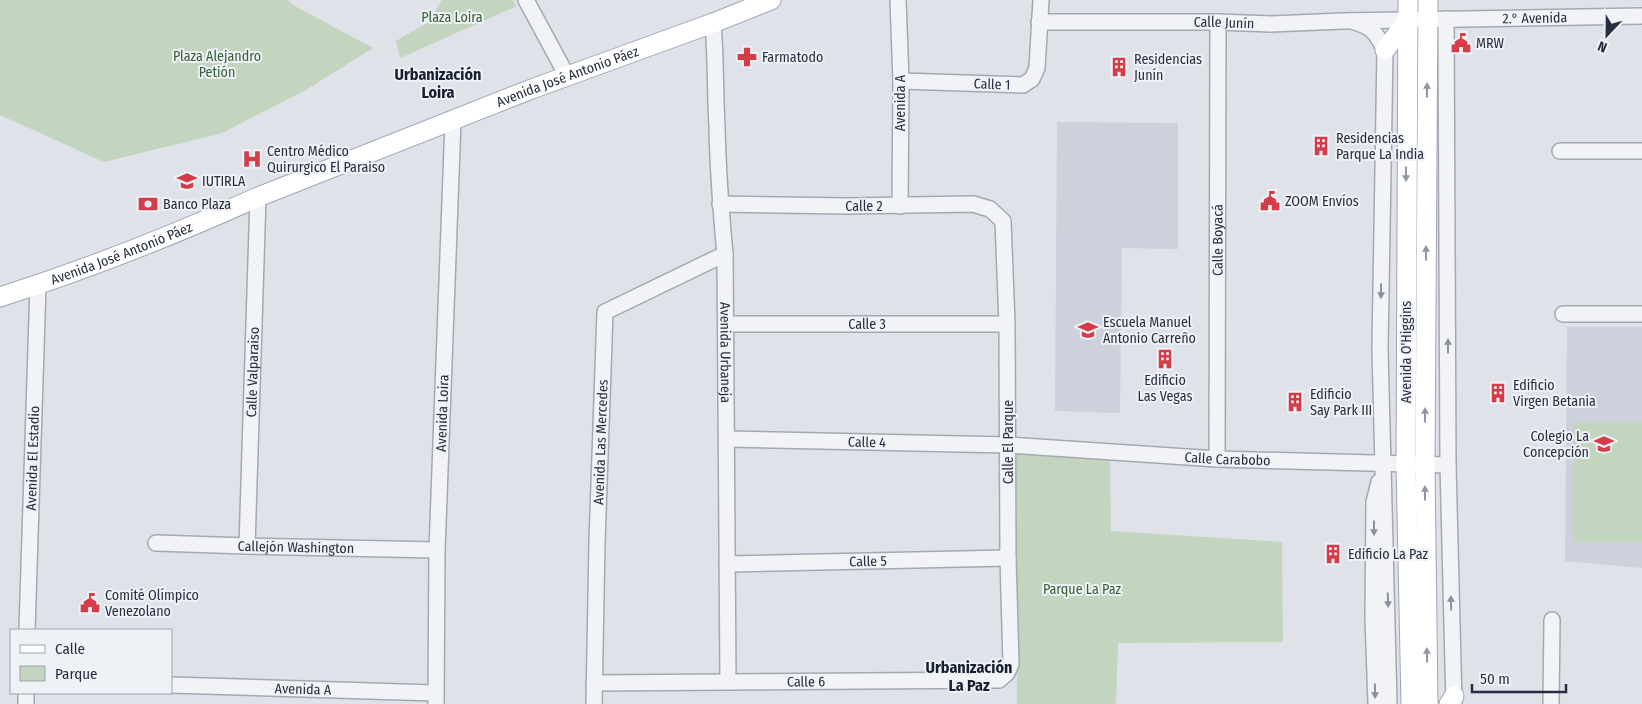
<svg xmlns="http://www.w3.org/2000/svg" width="1642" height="704" font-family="'Fira Sans Condensed',sans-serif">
	<rect width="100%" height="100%" fill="#dfe2e9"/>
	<path fill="#cdd1db" d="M1057,122l121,1v126l-56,-1 -2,165 -65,-2z
		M1567,327h75v241l-77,-7z"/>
	<path fill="#c3d4bf" d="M0,0h288l5,5 80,43 -69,43 -82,42 -118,29 -104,-47z
		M442,0h70l5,6 -117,52 -4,-17 33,-19z
		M1573,422h69v120h-69z
		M1016,452l94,8 1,71 171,11 1,100 -165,1 -2,61h-99z"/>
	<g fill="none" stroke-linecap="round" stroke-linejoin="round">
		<defs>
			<g id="minor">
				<path d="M526,0l41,76"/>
				<path d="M898,0l3,81 -1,125"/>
				<path d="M1446,19l2,446 6,239"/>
				<path d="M1352,21c20,6 23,10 33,29l-5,299 9,355"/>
				<path id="s1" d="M1039,22h179l53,2 71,-3 300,-5"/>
				<path id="s2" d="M713,23c3,35 2,69 4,104 1,43 4,85 8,127l3,428"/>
				<path id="s3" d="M901,81l122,4 9,-6 5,-11 4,-68"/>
				<path d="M1560,151h82"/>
				<path d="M1563,314h79"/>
				<path id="s4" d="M726,324h281"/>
				<path id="s5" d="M727,439l281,6 209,14 231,6"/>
				<path id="s6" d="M1217,459l1,-437"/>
				<path id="s7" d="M156,543l91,3 190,4"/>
				<path id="s8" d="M247,546l11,-349"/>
				<path id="s9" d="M728,564l280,-6"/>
				<path id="s10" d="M27,630l11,-345"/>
				<path id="s11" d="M594,683l405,-3 8,-7 4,-9 -3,-106 -1,-234 -4,-103 -13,-12 -17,-5 -126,2 -127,-2"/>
				<path id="s12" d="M171,685l264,8"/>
				<path d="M26,704v-11"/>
				<path id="s13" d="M436,704l1,-154 16,-429"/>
				<path id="s14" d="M594,704l3,-162 8,-230 120,-58"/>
				<path d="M1376,704l-3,-87 1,-115 5,-20"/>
				<path d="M1551,704l1,-84"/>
			</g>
			<g id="major">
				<path d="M1408,0l-2,465 5,239"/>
				<path d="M1385,50l23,-30"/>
				<path id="s15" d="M0,297c88,-28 174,-62 258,-100l271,-107 184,-67 58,-23"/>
				<path d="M1428,704l-3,-240 3,-464"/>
				<path d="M1449,704l5,-8"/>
			</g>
		</defs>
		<use href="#minor" stroke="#a4a8b3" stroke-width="18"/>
		<use href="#major" stroke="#9da5b6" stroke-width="21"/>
		<use href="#minor" stroke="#f2f3f7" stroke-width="15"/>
		<use href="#major" stroke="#fff" stroke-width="19"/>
	</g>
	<defs><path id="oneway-solid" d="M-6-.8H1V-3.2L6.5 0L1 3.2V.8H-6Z" transform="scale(1.25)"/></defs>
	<g fill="#9396a0">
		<use href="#oneway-solid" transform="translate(1427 90) rotate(-89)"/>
		<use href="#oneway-solid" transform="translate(1406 174) rotate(90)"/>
		<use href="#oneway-solid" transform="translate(1426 253) rotate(-90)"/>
		<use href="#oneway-solid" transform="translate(1425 415) rotate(-89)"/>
		<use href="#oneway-solid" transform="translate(1425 493) rotate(-90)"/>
		<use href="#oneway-solid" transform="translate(1427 655) rotate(-91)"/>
	</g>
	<g fill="#8c909c">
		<use href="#oneway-solid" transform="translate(1381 291) rotate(90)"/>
		<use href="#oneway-solid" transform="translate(1448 346) rotate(-90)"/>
		<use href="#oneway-solid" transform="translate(1374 528) rotate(90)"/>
		<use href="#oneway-solid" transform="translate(1388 600) rotate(88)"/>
		<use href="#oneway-solid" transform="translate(1451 603) rotate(-91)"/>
		<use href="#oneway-solid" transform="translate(1375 691) rotate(89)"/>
	</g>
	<defs>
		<symbol id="civic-bare" viewBox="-9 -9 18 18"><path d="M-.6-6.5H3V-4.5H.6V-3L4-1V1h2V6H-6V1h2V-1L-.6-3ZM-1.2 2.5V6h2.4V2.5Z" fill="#d63c47" stroke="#eef1f6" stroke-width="2.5" paint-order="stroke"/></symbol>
		<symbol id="pharmacy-bare" viewBox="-9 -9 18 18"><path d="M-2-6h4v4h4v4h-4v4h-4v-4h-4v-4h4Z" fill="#d63c47" stroke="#eef1f6" stroke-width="2.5" paint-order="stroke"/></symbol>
		<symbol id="building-bare" viewBox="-9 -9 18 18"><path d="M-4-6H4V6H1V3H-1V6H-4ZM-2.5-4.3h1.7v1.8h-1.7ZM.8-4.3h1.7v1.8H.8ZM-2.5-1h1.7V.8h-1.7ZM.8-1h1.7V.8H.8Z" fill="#d63c47" stroke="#eef1f6" stroke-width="2.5" paint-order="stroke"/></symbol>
		<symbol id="hospital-bare" viewBox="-9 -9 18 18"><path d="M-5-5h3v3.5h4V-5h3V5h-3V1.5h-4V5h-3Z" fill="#d63c47" stroke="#eef1f6" stroke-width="2.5" paint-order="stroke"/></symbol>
		<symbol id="university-bare" viewBox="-9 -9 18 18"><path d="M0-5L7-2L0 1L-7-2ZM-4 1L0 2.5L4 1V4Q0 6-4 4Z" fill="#d63c47" stroke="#eef1f6" stroke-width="2.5" paint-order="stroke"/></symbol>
		<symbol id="bank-bare" viewBox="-9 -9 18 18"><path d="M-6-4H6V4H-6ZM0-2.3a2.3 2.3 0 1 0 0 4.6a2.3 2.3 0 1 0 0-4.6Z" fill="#d63c47" stroke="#eef1f6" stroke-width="2.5" paint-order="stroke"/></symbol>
		<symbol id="school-bare" viewBox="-9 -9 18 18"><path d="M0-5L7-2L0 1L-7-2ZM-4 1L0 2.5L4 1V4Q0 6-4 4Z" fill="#d63c47" stroke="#eef1f6" stroke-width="2.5" paint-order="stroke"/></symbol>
	</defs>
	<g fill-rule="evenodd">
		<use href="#civic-bare" x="1447" y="29" width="28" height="28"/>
		<use href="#pharmacy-bare" x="733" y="43" width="28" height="28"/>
		<use href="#building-bare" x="1105" y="53" width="28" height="28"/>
		<use href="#building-bare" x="1307" y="132" width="28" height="28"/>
		<use href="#hospital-bare" x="238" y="145" width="28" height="28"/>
		<use href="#university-bare" x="173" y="167" width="28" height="28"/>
		<use href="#civic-bare" x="1256" y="187" width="28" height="28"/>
		<use href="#bank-bare" x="134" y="190" width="28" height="28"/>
		<use href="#school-bare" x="1074" y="316" width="28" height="28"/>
		<use href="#building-bare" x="1151" y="345" width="28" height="28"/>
		<use href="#building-bare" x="1484" y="379" width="28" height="28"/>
		<use href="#building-bare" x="1281" y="388" width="28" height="28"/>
		<use href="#school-bare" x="1590" y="430" width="28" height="28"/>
		<use href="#building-bare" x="1319" y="540" width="28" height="28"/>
		<use href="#civic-bare" x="76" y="589" width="28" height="28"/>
	</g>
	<g text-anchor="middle" stroke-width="4" stroke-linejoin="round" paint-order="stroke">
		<g font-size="14" fill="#385e33" stroke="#eef1f6">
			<text x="452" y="22">Plaza Loira</text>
			<text x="217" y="61">Plaza Alejandro<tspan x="217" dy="16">Petión</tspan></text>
			<text x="1082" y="594">Parque La Paz</text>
		</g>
		<g font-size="14" fill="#272e41" stroke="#eef1f6">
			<text dy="5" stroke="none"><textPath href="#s1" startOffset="496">2.° Avenida</textPath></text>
			<text dy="5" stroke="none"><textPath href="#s1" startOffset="185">Calle Junín</textPath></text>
			<text dy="5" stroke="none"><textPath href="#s15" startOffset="609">Avenida José Antonio Páez</textPath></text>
			<text dy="5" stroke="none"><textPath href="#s3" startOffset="91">Calle 1</textPath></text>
			<text transform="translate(900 103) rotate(-90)" y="5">Avenida A</text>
			<text x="864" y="211">Calle 2</text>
			<text dy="5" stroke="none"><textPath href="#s6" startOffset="219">Calle Boyacá</textPath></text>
			<text dy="5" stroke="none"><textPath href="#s15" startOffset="129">Avenida José Antonio Páez</textPath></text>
			<text dy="5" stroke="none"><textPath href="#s4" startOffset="141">Calle 3</textPath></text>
			<text transform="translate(1406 352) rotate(-90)" y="5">Avenida O'Higgins</text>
			<text dy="5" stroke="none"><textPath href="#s2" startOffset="330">Avenida Urbaneja</textPath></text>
			<text dy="5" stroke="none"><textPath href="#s8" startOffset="174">Calle Valparaiso</textPath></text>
			<text dy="5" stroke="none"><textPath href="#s13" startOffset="291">Avenida Loira</textPath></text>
			<text dy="5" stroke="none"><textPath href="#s14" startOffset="262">Avenida Las Mercedes</textPath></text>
			<text dy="5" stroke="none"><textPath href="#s5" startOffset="140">Calle 4</textPath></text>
			<text transform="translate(1008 442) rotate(-90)" y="5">Calle El Parque</text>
			<text dy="5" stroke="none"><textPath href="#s10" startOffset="172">Avenida El Estadio</textPath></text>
			<text dy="5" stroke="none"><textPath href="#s5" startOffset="501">Calle Carabobo</textPath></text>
			<text dy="5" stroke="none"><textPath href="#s7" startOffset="140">Callejón Washington</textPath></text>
			<text dy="5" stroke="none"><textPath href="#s9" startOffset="140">Calle 5</textPath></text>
			<text dy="5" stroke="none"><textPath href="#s11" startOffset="212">Calle 6</textPath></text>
			<text dy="5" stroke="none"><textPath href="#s12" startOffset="132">Avenida A</textPath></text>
		</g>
		<g font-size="14" fill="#272e41" stroke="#eef1f6" text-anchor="start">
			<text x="1476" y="48">MRW</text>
			<text x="762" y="62">Farmatodo</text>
			<text x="1134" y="64">Residencias<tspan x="1134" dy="16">Junín</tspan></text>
			<text x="1336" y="143">Residencias<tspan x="1336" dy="16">Parque La India</tspan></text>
			<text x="267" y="156">Centro Médico<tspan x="267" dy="16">Quirurgico El Paraiso</tspan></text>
			<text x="202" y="186">IUTIRLA</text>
			<text x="1285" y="206">ZOOM Envíos</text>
			<text x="163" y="209">Banco Plaza</text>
			<text x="1103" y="327">Escuela Manuel<tspan x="1103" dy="16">Antonio Carreño</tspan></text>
			<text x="1165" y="385" text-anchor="middle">Edificio<tspan x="1165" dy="16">Las Vegas</tspan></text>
			<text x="1513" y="390">Edificio<tspan x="1513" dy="16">Virgen Betania</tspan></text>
			<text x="1310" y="399">Edificio<tspan x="1310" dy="16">Say Park III</tspan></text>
			<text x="1589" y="441" text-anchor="end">Colegio La<tspan x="1589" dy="16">Concepción</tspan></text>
			<text x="1348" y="559">Edificio La Paz</text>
			<text x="105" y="600">Comité Olímpico<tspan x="105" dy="16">Venezolano</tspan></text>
		</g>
		<g font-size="16" font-weight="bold" fill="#191f32" stroke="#eef1f6">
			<text x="438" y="80">Urbanización<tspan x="438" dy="18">Loira</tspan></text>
			<text x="969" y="673">Urbanización<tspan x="969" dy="18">La Paz</tspan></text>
		</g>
	</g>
	<rect x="10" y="629" width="162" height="65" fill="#eef1f6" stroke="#9ea3ae"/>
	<rect x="20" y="645" width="25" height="8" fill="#ffffff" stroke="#9ea3ae"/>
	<text x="55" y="654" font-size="15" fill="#272e41">Calle</text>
	<rect x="20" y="666" width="25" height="15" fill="#c3d4bf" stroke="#9ea3ae"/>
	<text x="55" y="679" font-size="15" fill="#272e41">Parque</text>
	<g transform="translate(1607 35) rotate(202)" stroke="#eef1f6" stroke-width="4" paint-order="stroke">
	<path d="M0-4L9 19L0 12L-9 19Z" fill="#272e41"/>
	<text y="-8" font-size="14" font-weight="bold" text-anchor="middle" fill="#272e41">N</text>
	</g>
	<path d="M1472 684v8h94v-8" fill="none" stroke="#272e41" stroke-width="2.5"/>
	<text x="1480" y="684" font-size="15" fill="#272e41" stroke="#eef1f6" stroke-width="4" paint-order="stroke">50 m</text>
</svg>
